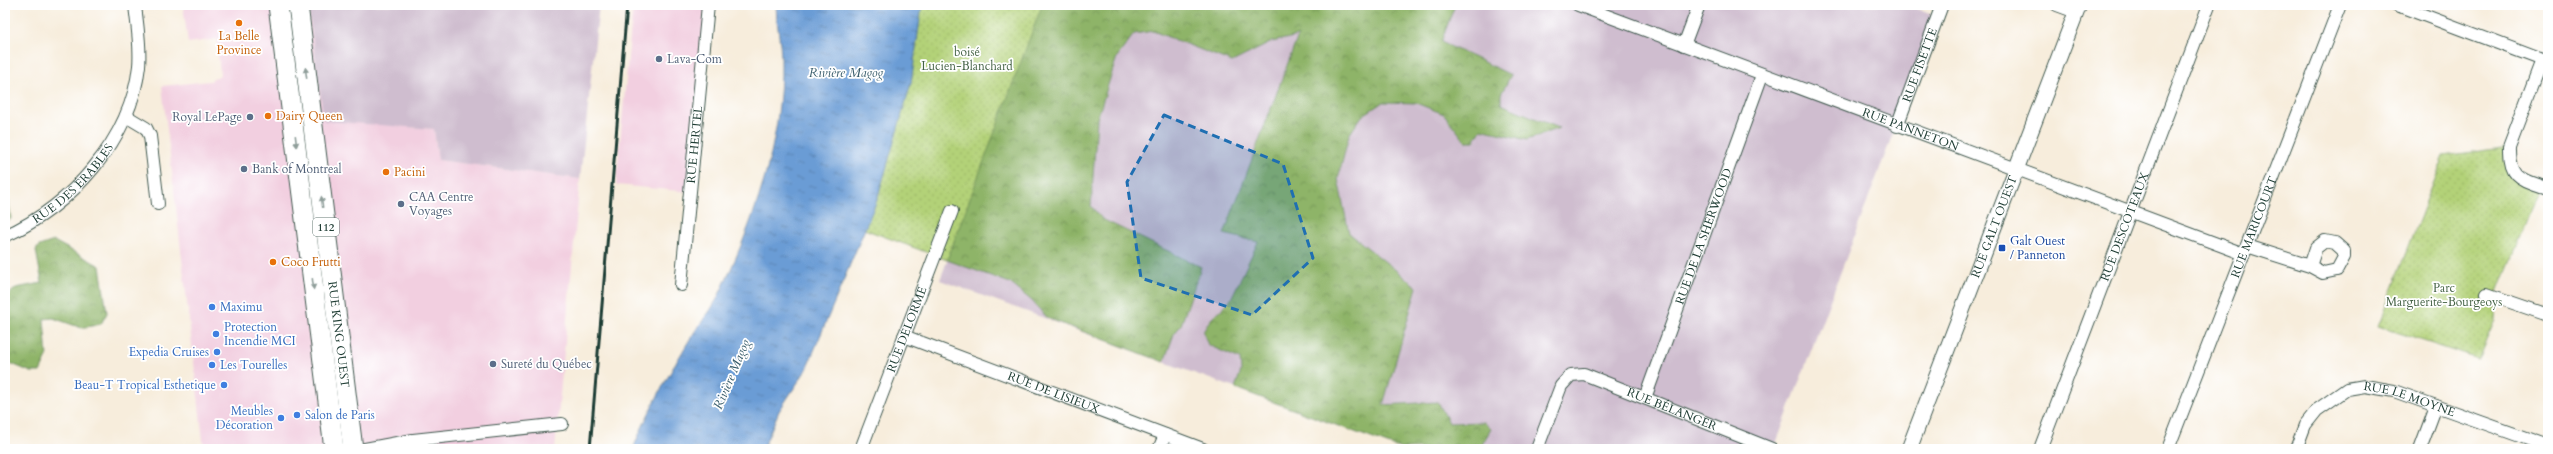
<svg xmlns="http://www.w3.org/2000/svg" width="2553" height="454" font-family="Cardo,serif">
	<defs>
		<pattern id="forest-crowns" width="20" height="18" patternUnits="userSpaceOnUse"><rect width="20" height="18" fill="#8eb468"/><path d="M2 6a3 3 0 1 1 6 0M12 15a3 3 0 1 1 6 0" fill="none" stroke="#739456"/></pattern>
		<pattern id="park-dots" width="8" height="8" patternUnits="userSpaceOnUse"><rect width="8" height="8" fill="#b3d278"/><path d="M2 2h.1M6 6h.1" fill="none" stroke="#9ab568" stroke-width="1.8" stroke-linecap="round"/></pattern>
		<pattern id="water-ripples" width="26" height="14" patternUnits="userSpaceOnUse"><rect width="26" height="14" fill="#6b9cd5"/><path d="M2 4q2-2 4 0t4 0M15 11q2-2 4 0t4 0" fill="none" stroke="#5780ae"/></pattern>
	</defs>
	<rect width="100%" height="100%" fill="#fff"/>
	<filter id="ink" filterUnits="userSpaceOnUse"><feTurbulence type="fractalNoise" baseFrequency=".025" numOctaves="2"/><feDisplacementMap in="SourceGraphic" scale="8" xChannelSelector="R" yChannelSelector="G"/><feConvolveMatrix kernelMatrix="1 2 1 2 8 2 1 2 1" color-interpolation-filters="sRGB"/></filter>
	<filter id="wash" filterUnits="userSpaceOnUse"><feTurbulence type="fractalNoise" baseFrequency=".012" numOctaves="4" result="noise"/><feDisplacementMap in="SourceGraphic" scale="16" xChannelSelector="R" yChannelSelector="G"/><feGaussianBlur stdDeviation="0.9" result="paint"/><feColorMatrix in="noise" values="0 0 0 0 0 0 0 0 0 0 0 0 0 0 0 0 0 1.4 0 .05"/><feComposite in="paint" operator="in"/></filter>
	<g filter="url(#wash)">
		<rect width="100%" height="100%" fill="#f7eddc"/>
		<path fill="#f2cfe0" d="M183,5h125l16,115 110,9 4,31 142,19 -25,270h-351l-42,-363 48,-5 10,-6 -3,-36 -29,4z
			M633,5h75l-17,187 -75,-7z"/>
		<path fill="#cfbdcf" d="M308,5h291l-19,174 -142,-19 -4,-31 -110,-8z
			M1042,5h865l30,12 -163,432h-373l-461,-169z"/>
		<path fill="url(#forest-crowns)" stroke="#56784e" d="M922,5h533l-14,37 70,33 -10,19v10l58,24 -32,12 -46,-11 -7,12h-9l-21,-27 -28,-11 -33,-1 -21,14 -13,19 -11,44 11,54 68,54 -34,118 55,-3 11,21 35,-1 7,7 -11,19 -79,1 -166,-61 6,-17 -1,-12 -32,-14 -5,-13 7,-12 20,-19 28,-59 -34,-8 74,-198 -26,6 -40,20 -79,-31 -19,3 -17,23 -20,62 -6,87 11,13 99,48 -20,58 -7,9 -10,28 -117,-44 -15,-17 -22,-18 -63,-23 16,-44 -99,13 13,-29 34,-117z
			M5,173l6,46 -6,3z
			M54,241l46,25 7,47 -6,11 -19,4 -29,-10 -9,1 3,38 -7,15h-9l-26,-11v-63l11,-10 26,-5 -6,-33 3,-4z"/>
		<path fill="url(#park-dots)" stroke="#698856" d="M922,5h120l-95,255 -83,-31 13,-29 34,-117z
			M2509,147l2,20 29,19 -44,111 -1,23 -17,39 -100,-33 66,-170z"/>
		<path fill="url(#water-ripples)" stroke="#456c84" d="M776,5h146l-11,78 -34,117 -71,170 -27,41 -16,38h-130c15,-38 36,-75 57,-110 8,-14 20,-26 27,-40 36,-75 66,-155 64,-240 0,-18 -5,-36 -5,-54z"/>
	</g>
	<g filter="url(#ink)">
		<g fill="none" stroke-linecap="round" stroke-linejoin="round">
			<defs>
				<g id="minor">
					<path id="s1" d="M1578,5l666,249"/>
					<path d="M2057,5l19,7"/>
					<path d="M2397,5l151,57"/>
					<path d="M1684,45l15,-40"/>
					<path d="M2542,60l-33,87c-1,32 13,32 39,42"/>
					<path d="M126,116l20,12 4,8 8,68"/>
					<path id="s2" d="M1897,126l45,-121"/>
					<path id="s3" d="M5,236c66,-30 126,-96 134,-170 2,-20 -2,-41 -4,-61"/>
					<path d="M2247,246l63,20 13,7 14,-3 7,-13v-6l-9,-8 -10,-2 -9,7 -6,18"/>
					<path id="s4" d="M681,285l27,-280"/>
					<path d="M2487,294l61,21"/>
					<path id="s5" d="M904,336l299,113"/>
					<path id="s6" d="M1645,398l117,-323"/>
					<path d="M365,449l48,-9 149,-16"/>
					<path id="s7" d="M861,449l91,-238"/>
					<path d="M1159,449l6,-14"/>
					<path id="s8" d="M1537,449l24,-63 10,-11 13,-1 188,75"/>
					<path id="s9" d="M2040,449l169,-444"/>
					<path id="s10" d="M2168,449l172,-444"/>
					<path id="s11" d="M2296,449l9,-24 12,-15 30,-21 18,-3 29,5 154,55"/>
					<path d="M2420,449l16,-43"/>
				</g>
				<g id="tertiary">
					<path id="s12" d="M1909,449l170,-444"/>
				</g>
				<g id="primary">
					<path d="M278,5l56,444"/>
					<path id="s13" d="M298,5l55,444"/>
				</g>
			</defs>
			<use href="#minor" stroke="#3f574d" stroke-width="14"/>
			<use href="#tertiary" stroke="#3f574d" stroke-width="17"/>
			<use href="#primary" stroke="#3f574d" stroke-width="21"/>
			<use href="#minor" stroke="#fff" stroke-width="12"/>
			<use href="#tertiary" stroke="#fff" stroke-width="15"/>
			<use href="#primary" stroke="#fff" stroke-width="19"/>
			<path stroke="#1f3d34" stroke-width="3" d="M590,449l37,-444"/>
		</g>
		<defs><path id="oneway-solid" d="M-6-.8H1V-3.2L6.5 0L1 3.2V.8H-6Z"/></defs>
		<g fill="#8f9e9a">
			<use href="#oneway-solid" transform="translate(306 73) rotate(-97)"/>
			<use href="#oneway-solid" transform="translate(296 141) rotate(83)"/>
			<use href="#oneway-solid" transform="translate(322 202) rotate(-97)"/>
			<use href="#oneway-solid" transform="translate(313 284) rotate(83)"/>
		</g>
	</g>
	<path fill="#1f6fb2" fill-opacity="0.2" stroke="#1f6fb2" stroke-width="3" stroke-dasharray="8 5" stroke-linejoin="round" d="M1164,115l119,49 30,94 -61,57 -111,-37 -14,-96z"/>
	<g fill="#e8710a" stroke="#fff" stroke-width="1.5">
		<circle cx="239" cy="23" r="4"/>
		<circle cx="268" cy="116" r="4"/>
		<circle cx="386" cy="172" r="4"/>
		<circle cx="273" cy="262" r="4"/>
	</g>
	<g fill="#5c6f8a" stroke="#fff" stroke-width="1.5">
		<circle cx="659" cy="59" r="4"/>
		<circle cx="250" cy="117" r="4"/>
		<circle cx="244" cy="169" r="4"/>
		<circle cx="401" cy="204" r="4"/>
		<circle cx="493" cy="364" r="4"/>
	</g>
	<rect fill="#1a4fb4" stroke="#fff" stroke-width="1.5" x="1998" y="244" width="8" height="8" rx="2"/>
	<g fill="#3f7fe0" stroke="#fff" stroke-width="1.5">
		<circle cx="212" cy="307" r="4"/>
		<circle cx="216" cy="334" r="4"/>
		<circle cx="217" cy="352" r="4"/>
		<circle cx="212" cy="365" r="4"/>
		<circle cx="224" cy="385" r="4"/>
		<circle cx="297" cy="415" r="4"/>
		<circle cx="281" cy="418" r="4"/>
	</g>
	<g text-anchor="middle" stroke-width="3.5" stroke-linejoin="round" paint-order="stroke">
		<rect fill="#fff" stroke="#627771" stroke-width="1" x="313" y="218" width="26" height="18" rx="3"/>
		<g font-size="11" font-weight="bold" fill="#1f3d34">
			<text x="326" y="231">112</text>
		</g>
		<g font-size="12" fill="#c56008" stroke="#fff" text-anchor="start">
			<text x="239" y="40" text-anchor="middle">La Belle<tspan x="239" dy="14">Province</tspan></text>
			<text x="276" y="120">Dairy Queen</text>
			<text x="394" y="176">Pacini</text>
			<text x="281" y="266">Coco Frutti</text>
		</g>
		<g font-size="12" fill="#446245" stroke="#fff">
			<text x="967" y="56">boisé<tspan x="967" dy="14">Lucien-Blanchard</tspan></text>
			<text x="2444" y="292">Parc<tspan x="2444" dy="14">Marguerite-Bourgeoys</tspan></text>
		</g>
		<g font-size="12" fill="#4e5e75" stroke="#fff" text-anchor="start">
			<text x="667" y="63">Lava-Com</text>
			<text x="242" y="121" text-anchor="end">Royal LePage</text>
			<text x="252" y="173">Bank of Montreal</text>
			<text x="409" y="201">CAA Centre<tspan x="409" dy="14">Voyages</tspan></text>
			<text x="501" y="368">Sureté du Québec</text>
		</g>
		<g font-size="12" fill="#1f3d34" stroke="#fff">
			<text dy="4" stroke="none"><textPath href="#s2" startOffset="65">RUE FISETTE</textPath></text>
			<text dy="4" stroke="none"><textPath href="#s1" startOffset="355">RUE PANNETON</textPath></text>
			<text dy="4" stroke="none"><textPath href="#s4" startOffset="141">RUE HERTEL</textPath></text>
			<text dy="4" stroke="none"><textPath href="#s3" startOffset="87">RUE DES ÉRABLES</textPath></text>
			<text dy="4" stroke="none"><textPath href="#s12" startOffset="238">RUE GALT OUEST</textPath></text>
			<text dy="4" stroke="none"><textPath href="#s9" startOffset="238">RUE DESCOTEAUX</textPath></text>
			<text dy="4" stroke="none"><textPath href="#s10" startOffset="238">RUE MARICOURT</textPath></text>
			<text dy="4" stroke="none"><textPath href="#s6" startOffset="172">RUE DE LA SHERWOOD</textPath></text>
			<text dy="4" stroke="none"><textPath href="#s7" startOffset="128">RUE DELORME</textPath></text>
			<text dy="4" stroke="none"><textPath href="#s13" startOffset="332">RUE KING OUEST</textPath></text>
			<text dy="4" stroke="none"><textPath href="#s5" startOffset="160">RUE DE LISIEUX</textPath></text>
			<text dy="4" stroke="none"><textPath href="#s11" startOffset="146">RUE LE MOYNE</textPath></text>
			<text dy="4" stroke="none"><textPath href="#s8" startOffset="190">RUE BÉLANGER</textPath></text>
		</g>
		<g font-size="12" fill="#164399" stroke="#fff" text-anchor="start">
			<text x="2010" y="245">Galt Ouest<tspan x="2010" dy="14">/ Panneton</tspan></text>
		</g>
		<g font-size="12" fill="#366cbe" stroke="#fff" text-anchor="start">
			<text x="220" y="311">Maximu</text>
			<text x="224" y="331">Protection<tspan x="224" dy="14">Incendie MCI</tspan></text>
			<text x="209" y="356" text-anchor="end">Expedia Cruises</text>
			<text x="220" y="369">Les Tourelles</text>
			<text x="216" y="389" text-anchor="end">Beau-T Tropical Esthetique</text>
			<text x="273" y="415" text-anchor="end">Meubles<tspan x="273" dy="14">Décoration</tspan></text>
			<text x="305" y="419">Salon de Paris</text>
		</g>
		<g font-size="13" font-style="italic" fill="#3a5e6c" stroke="#fff">
			<text x="846" y="77">Rivière Magog</text>
			<text transform="translate(731 374) rotate(-67)" y="5">Rivière Magog</text>
		</g>
	</g>
	<rect width="2553" height="454" fill="none" stroke="#fff" stroke-width="20"/>
</svg>
